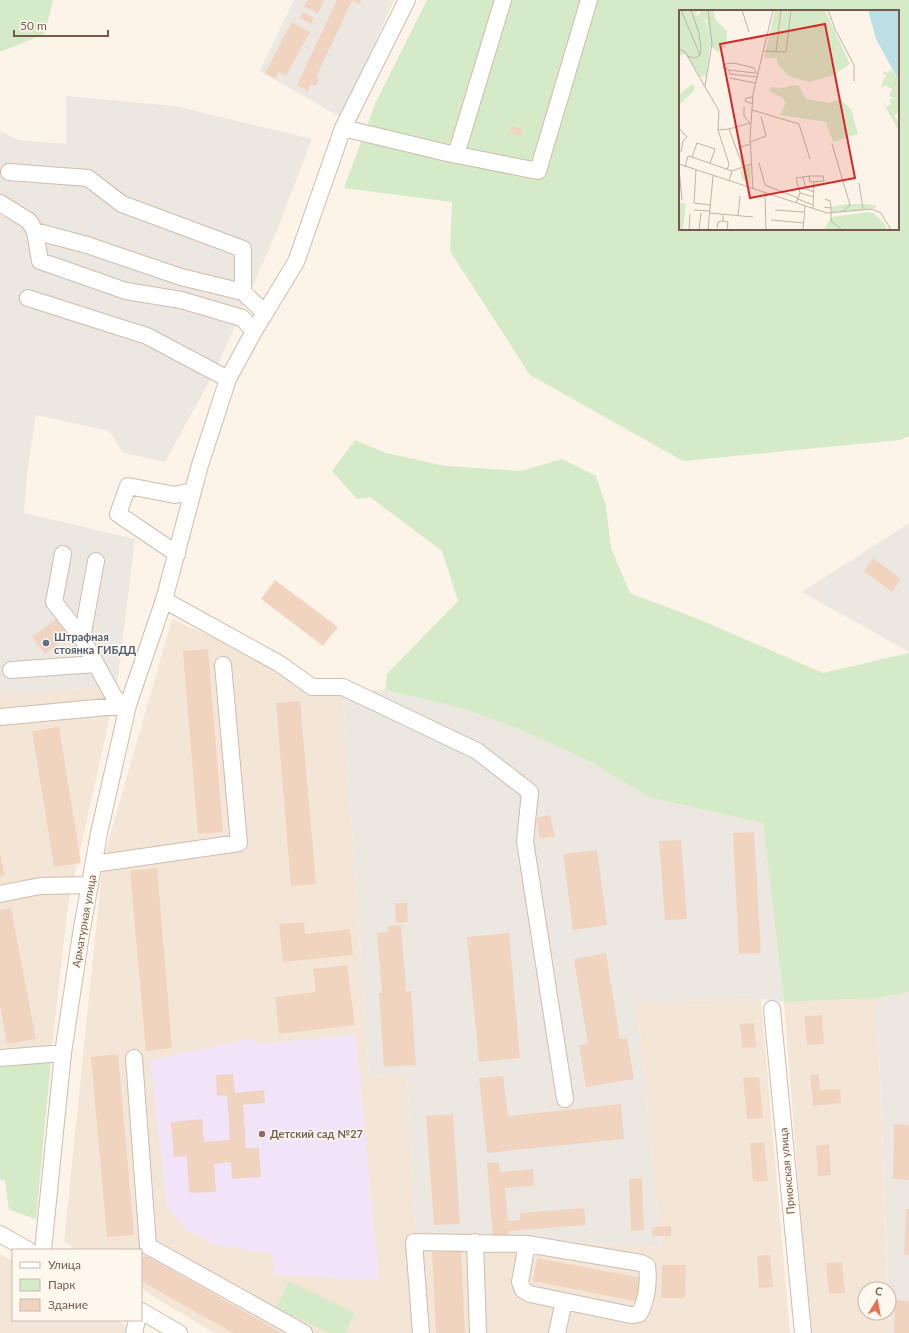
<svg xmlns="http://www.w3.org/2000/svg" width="909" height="1333" font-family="Lato,sans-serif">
	<rect width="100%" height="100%" fill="#fcf4e8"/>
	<path fill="#f4e6d6" d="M172,619l171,77 26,380 38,-2 9,157 245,17 -24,-246 124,-3 29,334h-576l-73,-44v-39h-64l-13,-8 39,-382z
		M117,685l-49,220 -16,142 -52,7v-359z
		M877,998l11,291h-23v24h24v-3l1,23h-80l-26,-331z
		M0,1254l13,7v59h104l23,13h-140z"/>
	<path fill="#ede7e1" d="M294,0h100l-52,118 -82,-47z
		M66,96l109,10 137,33 -36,94 -61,138 -50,91 -42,-9 -14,-22 -73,-16 -9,59 -3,39 111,26 -18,146 -117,10v-564l18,9 48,4z
		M909,523v129l-107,-60z
		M376,690h9l81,19 60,23 63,29 59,36 115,26 21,179 -23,-3 -124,3 24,246 -245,-17 -9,-157 -38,2 -26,-380z
		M909,992v341h-19l-13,-335z"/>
	<path fill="#f1e4f9" d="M356,1035l23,245 -105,-5 -2,-21 -56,-9 -29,-15 -20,-22 -17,-148 105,-22 1,6z"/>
	<path fill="#d5eac6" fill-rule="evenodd" d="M0,0h53l-8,34 -45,18z
		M427,0h482v436l-9,4 -217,21 -153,-86 -80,-124 2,-49 -108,-14 31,-84zM680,11h218v218h-218z
		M355,440l31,13 59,13 76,5 41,-12 34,17 10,30 5,42 19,45 73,28 120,52 86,-20v339l-32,6 -93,4 -21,-179 -115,-26 -59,-36 -63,-29 -60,-23 -81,-19 2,-16 71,-73 -16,-50 -72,-54 -13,2 -25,-28z
		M51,1060l-15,159 -27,-9 -4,-29 -5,-2v-114z
		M289,1281l66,32 -10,20h-16l-53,-25z"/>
	<path fill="#f1d4c0" d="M308,0h16l-6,14 -14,-8z
		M337,0h24l-1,4 -8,-3 -36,76 3,3 -3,6 -5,-2 -3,7 -11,-6z
		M303,12l11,6 -3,6 -11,-6z
		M292,22l18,10 -24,44 -7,-4 -4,7 -10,-6z
		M511,126l12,3 -2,7 -11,-3z
		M873,558l28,21 -9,13 -28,-21z
		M275,580l63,47 -15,19 -62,-47z
		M56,619l13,17 -24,18 -13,-17z
		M208,649l15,183 -25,2 -15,-183z
		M300,701l16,183 -25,2 -15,-183z
		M59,727l22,136 -27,4 -22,-136z
		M550,815l5,21 -15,3 -4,-21z
		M754,832l7,121 -22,1 -6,-121z
		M681,840l6,79 -22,1 -6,-79z
		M597,850l10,75 -34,5 -10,-76z
		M0,854l5,22 -5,1z
		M157,868l15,180 -26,3 -16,-180z
		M395,903h12l1,19 -12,1z
		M11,908l25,131 -29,5 -7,-39v-95z
		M304,922l1,12 45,-5 3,26 -70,7 -4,-38z
		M401,925l5,66h5l5,74 -32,2 -5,-74h3l-5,-60 11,-1v-6z
		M509,933l11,125 -41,4 -12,-125z
		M606,953l14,86 7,-1 7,41 -48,8 -7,-42 9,-1 -14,-85z
		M347,965l8,60 -76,9 -4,-37 41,-5 -3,-23z
		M822,1015l2,29 -17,1 -3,-29z
		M754,1023l2,24 -14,1 -2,-24z
		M118,1054l16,181 -27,2 -16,-180z
		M233,1074l2,19 29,-3 1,13 -22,2 3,43h13l2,29 -29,2 -1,-17 -17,2 2,28 -27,1 -2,-37 -13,1 -3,-35 31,-3 2,23 26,-2 -3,-45 -10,1 -1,-21z
		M819,1074l1,16 20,-1 1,14 -28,3 -3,-31z
		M503,1076l5,40 113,-12 3,35 -137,14 -8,-75z
		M759,1077l4,41 -16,1 -4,-41z
		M453,1114l7,110 -26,1 -8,-109z
		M894,1124l15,1v55l-16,-1z
		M764,1142l4,39 -15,1 -3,-39z
		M829,1144l2,31 -13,1 -2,-30z
		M499,1162l1,10 33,-3 1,17 -29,2 3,33 12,-1v-7l64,-5 2,17 -77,6 1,6 -17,1 -6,-75z
		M642,1178l2,52 -13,1 -2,-52z
		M906,1209h3v46h-5z
		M671,1226v10h-18l-1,-9z
		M461,1251l4,82h-29l-4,-81z
		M145,1255l137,78h-49l-92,-52v-19z
		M770,1255l3,32 -14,1 -2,-32z
		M537,1258l105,20 -4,24 -105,-21z
		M842,1262l3,31 -16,1 -3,-31z
		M662,1265h24l-1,33h-24z
		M895,1300l14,1v32h-15z"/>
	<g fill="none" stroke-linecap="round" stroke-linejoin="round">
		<defs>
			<path id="minor" d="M343,128l104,25 91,18 51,-171
				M456,155l47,-155
				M9,172l79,6 34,26 121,45v43l22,21
				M0,203l29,18 6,10 5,30 86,30 55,9 61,18 12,13
				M35,231l52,14 94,32 62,15
				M28,298l119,38 81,43
				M63,554l-9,48 28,36
				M177,554l-59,-40 10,-28 47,9 17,-4
				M96,561l-14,77 32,59 5,5 9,3
				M164,600l116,64 32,23h31l134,64 53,41 -5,49 40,258
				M11,670l85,-6
				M0,717l128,-12
				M94,864l145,-21 -16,-178
				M0,894l40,-8 50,-1
				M772,1009l31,324
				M0,1058l63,-5
				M134,1058l14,188 156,87
				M0,1234l28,16
				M475,1242l3,91
				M527,1244l114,19 6,3c2,15 0,35 -8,48l-8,1 -101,-21 -7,-4 -3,-8z
				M43,1250l20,-197 18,-119 18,-101 29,-128 36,-105 36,-135 28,-86 26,-48 42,-69 47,-134 64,-128
				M141,1311l38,22
				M134,1333l3,-13
				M421,1333l-7,-91 113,2
				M557,1333l7,-32"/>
		</defs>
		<use href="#minor" stroke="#cebcae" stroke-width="18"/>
		<use href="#minor" stroke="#fff" stroke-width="16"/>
	</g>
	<circle fill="#5c6f8a" stroke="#fff8ef" stroke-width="1.5" cx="46" cy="643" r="4"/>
	<circle fill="#8d6e63" stroke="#fff8ef" stroke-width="1.5" cx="262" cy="1134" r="4"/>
	<g text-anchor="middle" stroke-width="3" stroke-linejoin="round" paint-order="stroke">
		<g font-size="11" font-weight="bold" fill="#4e5e75" stroke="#fff8ef" text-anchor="start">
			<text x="54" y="641">Штрафная<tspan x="54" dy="13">стоянка ГИБДД</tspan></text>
		</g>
		<g font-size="11" fill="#765b4c" stroke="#fff8ef">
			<text transform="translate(84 921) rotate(-80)" y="4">Арматурная улица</text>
			<text transform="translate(787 1171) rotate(-95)" y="4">Приокская улица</text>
		</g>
		<g font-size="11" font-weight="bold" fill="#785e54" stroke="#fff8ef" text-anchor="start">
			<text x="270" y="1138">Детский сад №27</text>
		</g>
	</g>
	<g transform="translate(679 10)">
		<rect width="220" height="220" fill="#fcf4e8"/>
		<path d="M0,0h20l-4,4 10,6 3,10 -1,-10 -9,-4 4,-6h11l3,10 11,11 -1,16 -8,5 -11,-8 3,3 -4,29 -6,1 -13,-22 -5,-1 -3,3zM96,0h50l25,54 -16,11 -25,7 -20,-6 -12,-13v-5h-13zM212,59l8,12v31l-5,4 5,6v9l-18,-32 6,8 4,-3 -2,-5h6l-6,-3 3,-7 -7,-4 -4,4 3,-11 3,-1 -5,-6 6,2zM13,74l3,3 -1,4 -15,14v-10zM116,75l4,1 7,13 24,4 10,-4 11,10 7,25 -25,8 -7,-20 -46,-7 6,-12 -3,-5 -14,-7 2,-4 11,1zM71,156l1,18 -9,-5 -1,-6 2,-5zM0,193h7l-3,27h-4zM169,194h19l9,2 -1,2 -43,4 -1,-5zM190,202l4,1 11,10 3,7h-64l9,-13z" fill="#d5eac6"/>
		<path d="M189,0h31v71l-23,-42z" fill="#bce0e6"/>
		<path fill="none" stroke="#c2b2a5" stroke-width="1" d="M2,0l19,45M63,0l7,22M149,0l7,19 19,36v16M0,39l6,3 34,59 -1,19M84,41l23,1 5,-42M97,42l5,-42M8,46l8,2 5,-3 1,-5 -2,-17 -8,-23M46,54l9,-1 20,5 3,6M43,57l6,2 2,5 27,3M50,60l26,3M51,68l25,5M26,76l7,-42 -4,-34M74,94l-8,-3 1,-3 7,-1M65,97v9l6,7M73,100l47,14 11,35M0,118l8,9 -4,4 -2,11M50,119l21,-6M71,132l16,-6 -5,-20M153,134l18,61 -6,6M59,138l12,-4M80,153l6,22 33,13M0,154l148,49 45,-4 9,4 10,17M31,154l5,-15 -18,-6 -5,14 40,14M6,157l3,-11 4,1M0,159l3,31M17,160l-2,33 16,2M48,160l2,-6 -11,-34 11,-1 14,38 8,-3M130,166h14l1,5 -14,1zM124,167l3,12 8,3M50,171l3,-10 11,-4M180,173l4,26M74,179l-3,-51 3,-44 20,-84M86,183l1,37M121,183l14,4M119,189l15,6M146,189l5,2 1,7M117,193l4,-10 -4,-15 13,-2M145,197l7,1v13l11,9M134,199l1,-27M15,200l16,1M96,200l29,2M31,203l43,4M59,206l2,-20M92,210l33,3M44,211l5,1 -1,8M38,218l1,-6 5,-1v-6M10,220l1,-16M20,220l2,-17M29,220l5,-54M124,220l2,-24"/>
		<path fill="#d62828" fill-opacity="0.15" stroke="#d62828" stroke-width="2" d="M146,14l30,154 -105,20 -30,-154z"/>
		<rect width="220" height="220" fill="none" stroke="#765b4c" stroke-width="2"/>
	</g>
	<rect x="12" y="1249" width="130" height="72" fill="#fff8ef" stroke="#c8b9ae"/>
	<rect x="20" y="1262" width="20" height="6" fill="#ffffff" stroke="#c8b9ae"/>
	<text x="48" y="1269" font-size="12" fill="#765b4c">Улица</text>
	<rect x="20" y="1279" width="20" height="12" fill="#d5eac6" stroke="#c8b9ae"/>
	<text x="48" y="1289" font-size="12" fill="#765b4c">Парк</text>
	<rect x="20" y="1299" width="20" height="12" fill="#f1d4c0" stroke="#c8b9ae"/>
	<text x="48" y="1309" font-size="12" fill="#765b4c">Здание</text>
	<g transform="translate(877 1301) rotate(11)"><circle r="19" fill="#fff8ef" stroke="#c8b9ae"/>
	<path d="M0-3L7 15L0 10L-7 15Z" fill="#e4714f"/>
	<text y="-6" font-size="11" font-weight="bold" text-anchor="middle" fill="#765b4c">С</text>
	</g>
	<path d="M14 30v6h94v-6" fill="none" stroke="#765b4c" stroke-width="2"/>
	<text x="20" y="30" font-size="12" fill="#765b4c" stroke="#fff8ef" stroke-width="3" paint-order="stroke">50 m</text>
</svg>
